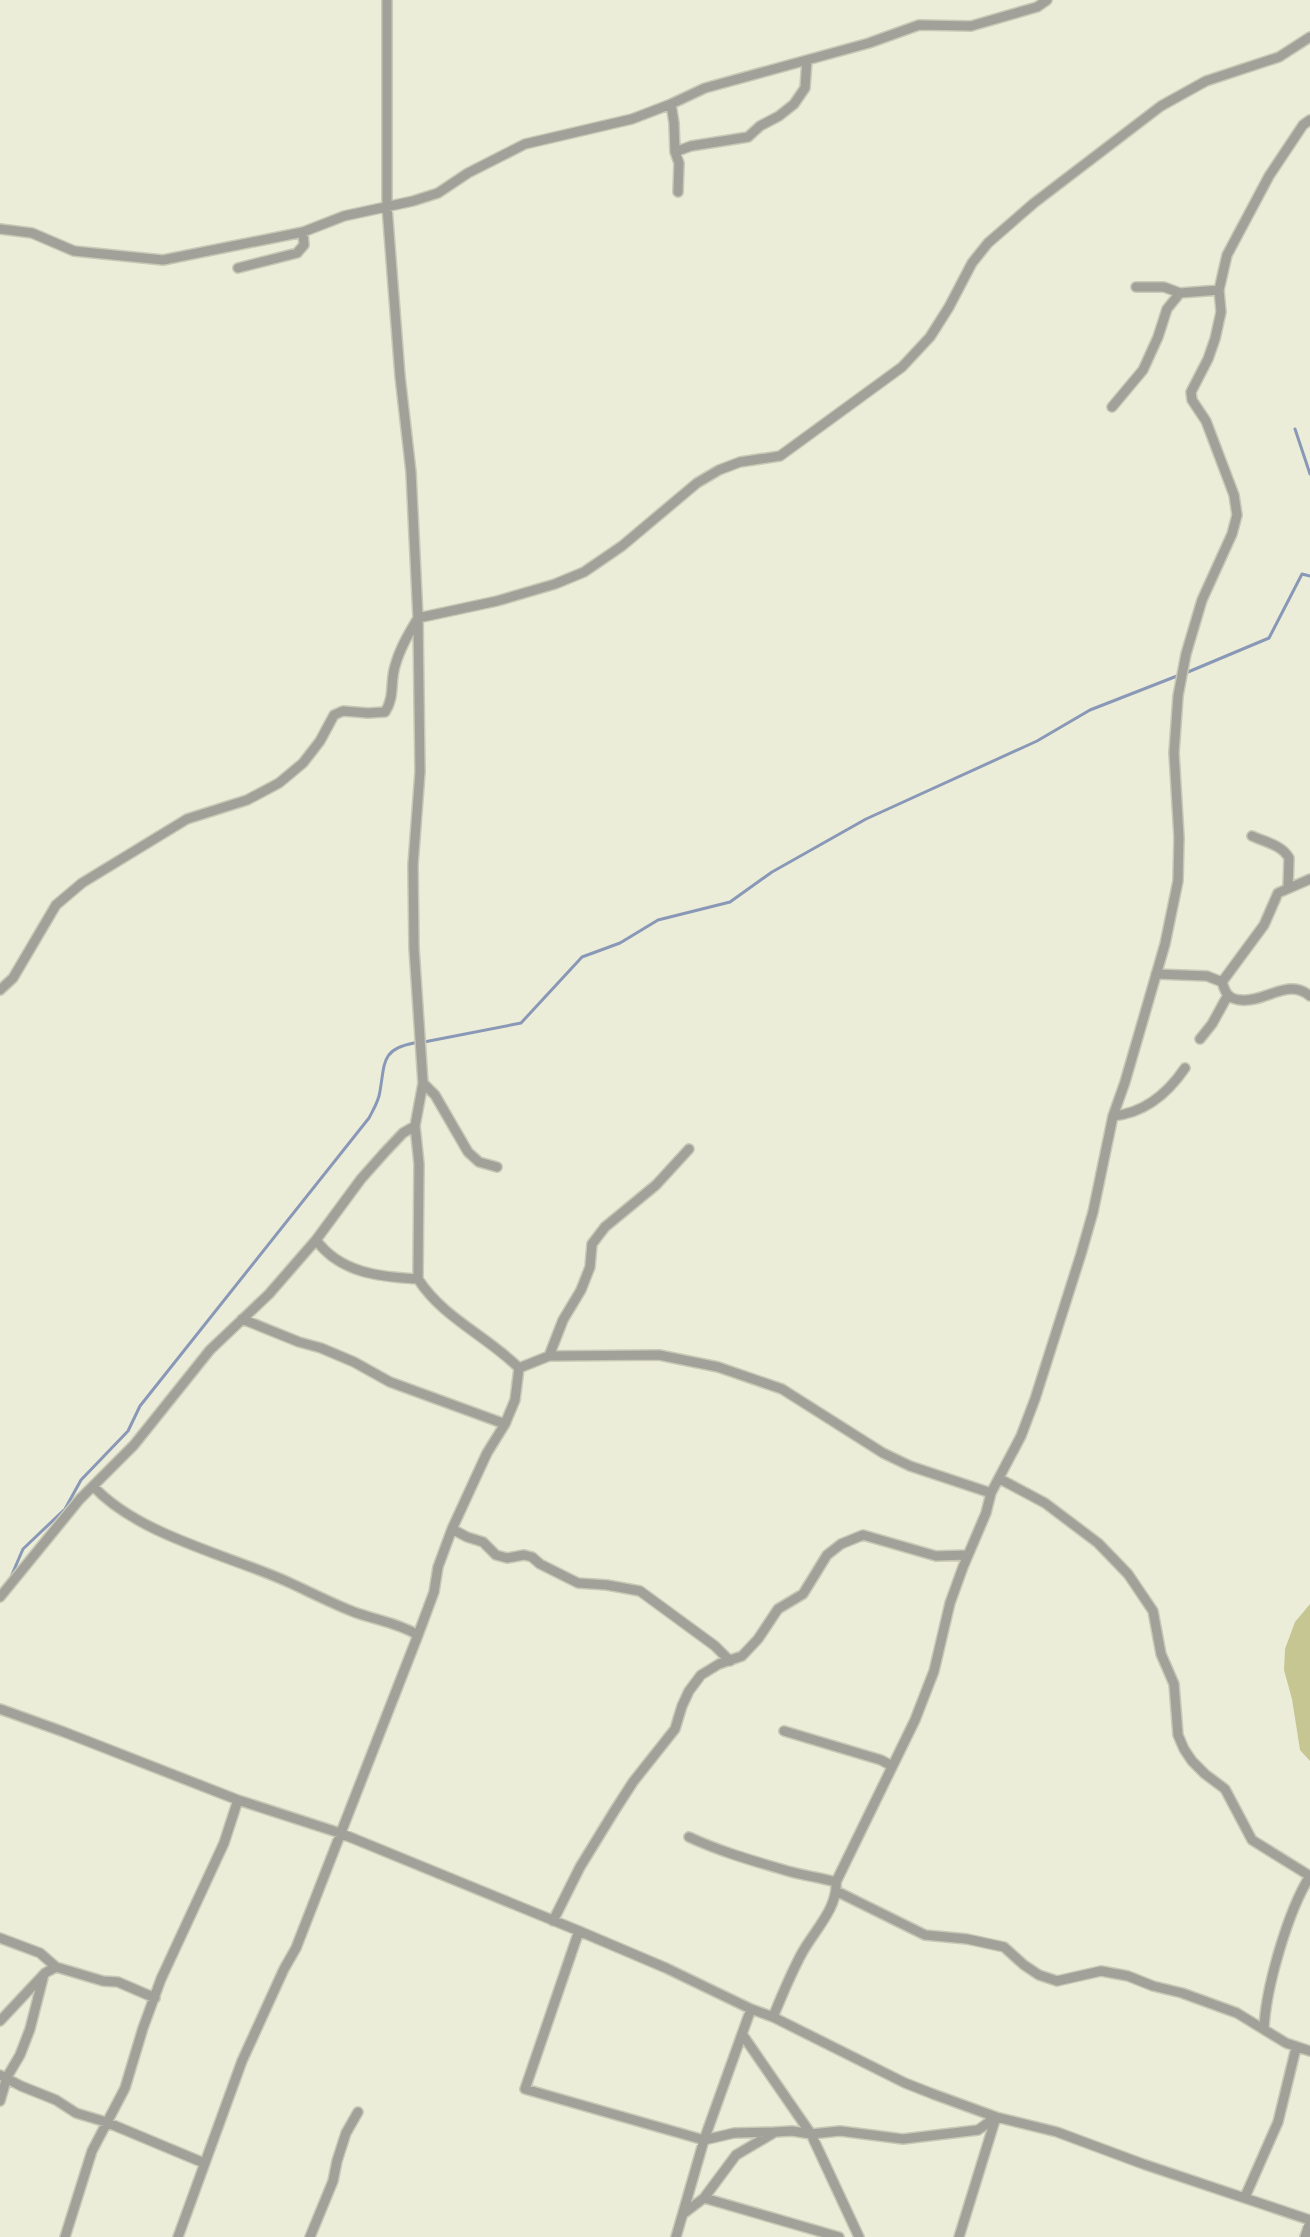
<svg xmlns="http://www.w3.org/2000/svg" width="1310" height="2237" font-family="Literata,serif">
	<rect width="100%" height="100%" fill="#ecedd8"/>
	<path fill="#c5c692" d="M1310,1604v157l-10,-11 -8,-51 -8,-29 1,-21 10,-27z"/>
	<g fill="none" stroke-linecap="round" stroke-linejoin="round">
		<path stroke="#8998b7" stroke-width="3" d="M1295,429l15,45
			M1188,672l81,-34 33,-64 8,2
			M424,1042l97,-19 61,-66 38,-14 38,-23 72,-18 42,-30 94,-53 171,-78 53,-31 87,-34
			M10,1579l13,-30 42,-40 16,-29 47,-49 12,-25 229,-288c4,-8 10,-17 11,-27 5,-28 1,-42 34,-48"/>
		<defs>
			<path id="street" d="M671,104l3,19 1,29 16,-6 57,-9 12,-11 19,-10 15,-12 11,-16 2,-28
				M675,152l4,11 -1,29
				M0,229l32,4 42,18 89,9 140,-28 41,-16 69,-15 25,-8 30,-20 57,-29 107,-25 39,-15 34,-16 164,-45 50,-18 52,1 66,-19 10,-7
				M238,268l59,-15 7,-8 -1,-13
				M1136,287h28l16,6 39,-3
				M1112,407l31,-37 15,-33 9,-28 13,-16
				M1252,836c13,6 30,9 37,22l-1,30
				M1156,974l51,2 15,6c1,3 3,10 6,13 3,3 9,5 13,5 24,3 47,-23 69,-4
				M1222,982l42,-57 14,-32 32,-14
				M0,990l13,-12 43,-73 26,-22 105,-64 60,-19 32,-17 24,-20 17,-22 14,-26 9,-4 25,2 17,-1c10,-15 5,-30 10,-46 5,-18 14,-33 23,-48l79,-17 58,-17 29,-12 38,-26 75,-63 22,-13 21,-8 40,-6 122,-89 28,-30 19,-30 23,-44 16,-20 46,-40 127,-97 45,-25 73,-24 31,-20
				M1200,1039l12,-15 16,-29
				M423,1083l12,12 33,57 11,10 18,5
				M1113,1116c31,-3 55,-23 72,-48
				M316,1240c24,33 64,37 102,39
				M242,1319l57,23 22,6 33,14 36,20 115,42
				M549,1356l14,-36 18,-30 9,-23 2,-23 13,-17 51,-42 33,-36
				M519,1368l30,-12 110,-1 59,12 64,22 101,64 27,13 81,27
				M1000,1479l45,24 53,40 30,31 25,37 8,43 13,30 4,51 6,14 8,12 13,13 20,15 27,51 58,36c-22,35 -44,111 -46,152
				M93,1486c45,49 135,69 195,96 22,10 43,21 66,30 22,8 44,11 64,23
				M452,1529l15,8 16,5 13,13 11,3 17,-3 8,2 8,7 38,19 29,2 33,6 75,55 15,15
				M0,1597l80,-98 54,-54 76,-95 59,-56 47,-54 45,-61 24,-27 18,-19 12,-7
				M0,1709l64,23 174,68 102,33 239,98 87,37 85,41 22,8 132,66 28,11 63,23 61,15 86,32 167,56
				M784,1731l97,29 11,6
				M689,1837c30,14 61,23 92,32 18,6 37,8 55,13
				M836,1891l89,44 42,4 37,8 20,18 15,10 18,6 44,-10 27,5 25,10 29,7 55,20 49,30 24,8
				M553,1921l27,-54 35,-57 18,-28 42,-53 7,-23 7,-15 12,-16 18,-11 23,-8 16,-17 20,-30 25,-15 24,-39 14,-11 22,-9 73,21 32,-1
				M579,1931l-54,158 179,51 30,-7 41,-1
				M0,1938l40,15 16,14
				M773,2017c9,-22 18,-44 29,-64 12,-22 36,-45 34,-71l79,-162 19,-49 16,-68 13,-36 23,-54 5,-20 30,-57 14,-37 46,-145 12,-42 20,-96 12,-34 40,-138 13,-63 1,-44 -5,-84 4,-57 8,-42 16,-54 30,-66 5,-19 -3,-20 -28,-74 -14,-21 -1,-8 17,-33 7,-20 6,-27 -2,-22 8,-35 42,-79 34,-51 7,-5
				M0,2021l45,-48 11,-6 47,14 15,1 37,16
				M742,2034l69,100 48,103
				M0,2075l21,11 35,14 20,13 30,9 98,41
				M0,2101l7,-24 13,-22 10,-26 14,-55
				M1245,2197l33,-75 18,-74
				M704,2198l135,39
				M683,2214l21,-16 32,-43 39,-23 17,-1 19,3 29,-3 63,8 75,-9 18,-13
				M65,2237l27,-86 33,-63 18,-60 18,-49 63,-136 14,-43
				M178,2237l64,-176 42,-92 12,-21 122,-313 16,-43 4,-25 14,-38 35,-76 18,-29 10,-24 4,-32c-32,-32 -76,-50 -101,-89l1,-115 -4,-38 8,-43 -9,-135 -1,-83 7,-93 -2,-154 -7,-146 -11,-96 -13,-169v-207
				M310,2237l23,-56 4,-20 9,-28 12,-21
				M676,2237l28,-97 47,-131
				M959,2237l37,-120
				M1305,2237l5,-15"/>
		</defs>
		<use href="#street" stroke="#c7c8b5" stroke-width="12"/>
		<use href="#street" stroke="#a1a199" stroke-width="9"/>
	</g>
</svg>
